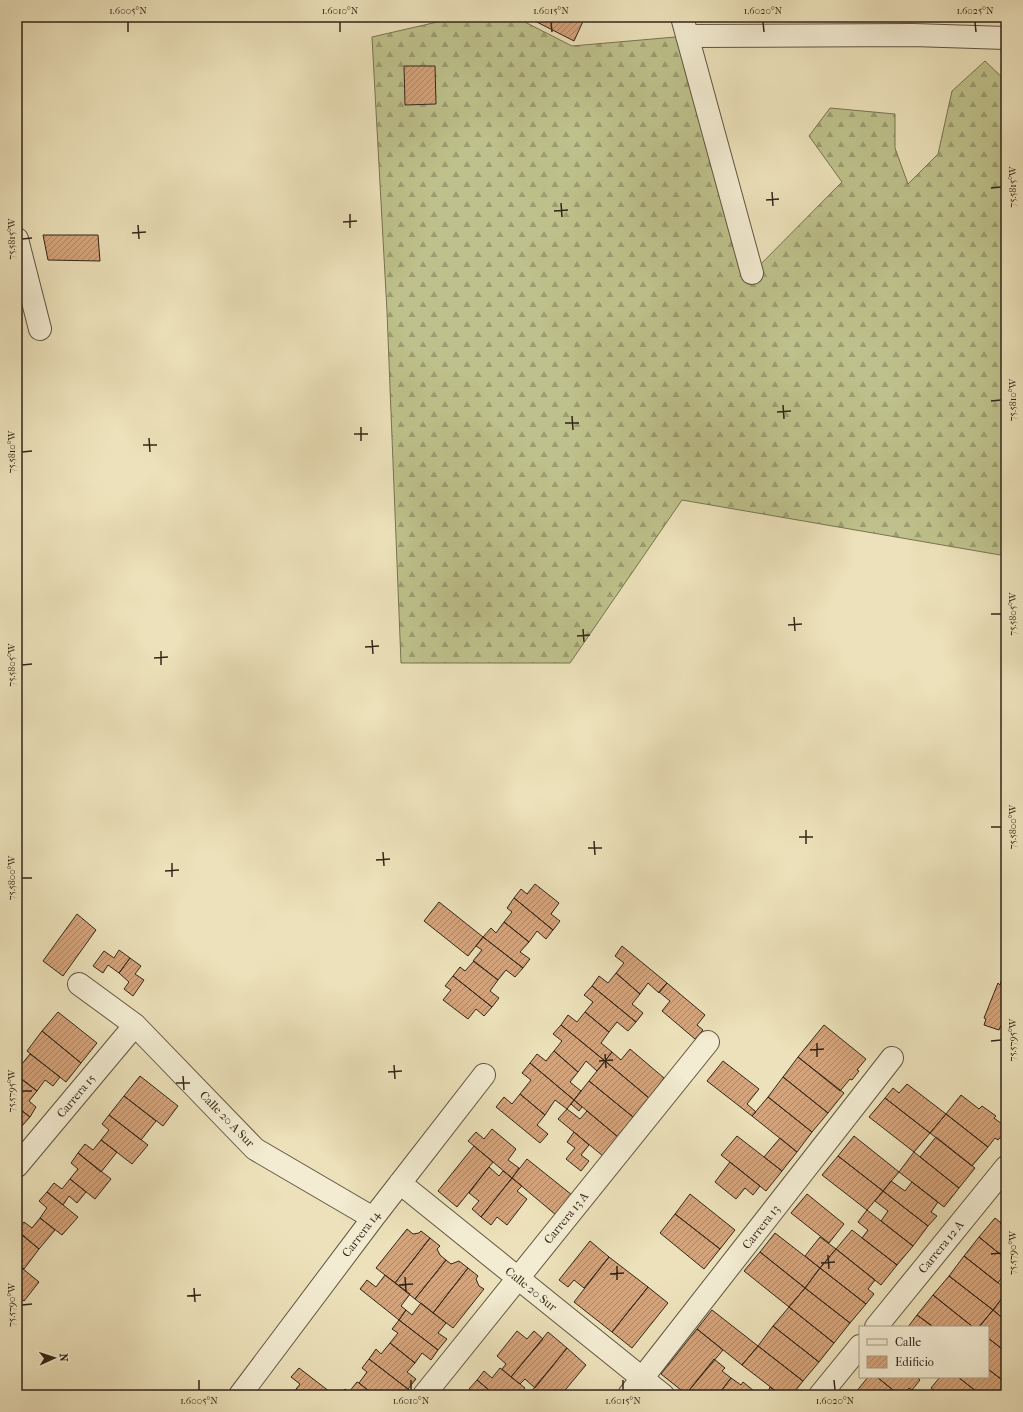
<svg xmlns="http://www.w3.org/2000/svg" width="1023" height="1412" font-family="'IM FELL French Canon',serif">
	<defs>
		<pattern id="forest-firs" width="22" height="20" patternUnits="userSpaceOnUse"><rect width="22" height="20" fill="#bec18b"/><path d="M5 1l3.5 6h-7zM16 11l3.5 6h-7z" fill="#9b9d71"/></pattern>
		<pattern id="building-hatch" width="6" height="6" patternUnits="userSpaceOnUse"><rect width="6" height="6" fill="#d4a47c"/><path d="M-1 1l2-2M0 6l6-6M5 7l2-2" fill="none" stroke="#ad8565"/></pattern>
	</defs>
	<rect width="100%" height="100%" fill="#ece1ba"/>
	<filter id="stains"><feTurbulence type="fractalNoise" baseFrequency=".005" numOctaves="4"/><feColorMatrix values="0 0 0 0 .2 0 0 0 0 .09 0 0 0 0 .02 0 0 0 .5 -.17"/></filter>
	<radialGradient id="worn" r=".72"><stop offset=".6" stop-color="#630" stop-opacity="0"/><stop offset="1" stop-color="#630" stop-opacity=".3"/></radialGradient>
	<path fill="url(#forest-firs)" stroke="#787452" d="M459,17h56l57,29 115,-10 65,237 90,-91 -33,-46 21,-28 65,6v34l13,36 30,-30 14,-63 33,-30 21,20v475l-324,-56 -112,163h-169l-14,-351 -15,-275z"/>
	<path fill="url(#building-hatch)" stroke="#322619" d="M527,17h58l-11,24z
		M404,66h31l1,38 -31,1z
		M43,235h55l2,26 -52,-1z
		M535,884l24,19 -8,11 9,7 -7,9 -39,-32 7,-9 6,5z
		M514,898l39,32 -7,9 -9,-8 -8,11 -25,-20 8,-10 -5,-4z
		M439,902l44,35 -15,19 -44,-35z
		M77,914l19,16 -33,46 -20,-15z
		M504,922l25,20 -9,10 10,7 -7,9 -40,-31 8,-9 5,5z
		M483,937l40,31 -8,9 -9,-7 -8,10 -25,-19 9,-11 -6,-4z
		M622,946l45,37 -8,10 -11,-10 -8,11 -24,-21 8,-10 -9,-7z
		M119,950l11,8 -11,15 -11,-8 -5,8 -10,-7 11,-15 10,7z
		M130,958l11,8 -6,8 9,6 -11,16 -9,-7 5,-7 -10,-9z
		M474,961l24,19 -8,11 9,7 -7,9 -39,-31 7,-9 5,4z
		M616,973l24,21 -8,10 11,9 -7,9 -44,-36 7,-10 9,7z
		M1003,975l3,1v51l-5,-2 -2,5 -15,-5 2,-6 -2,-1 14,-35 2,2z
		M453,976l39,31 -8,9 -8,-7 -8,10 -25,-19 8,-10 -6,-4z
		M667,983l38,32 -8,10 6,5 -8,9 -33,-28 8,-10 -11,-9z
		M592,986l44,36 -8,9 -11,-9 -8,10 -24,-20 8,-10 -9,-7z
		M58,1012l39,31 -16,20 -39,-32z
		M585,1012l24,20 -8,11 11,9 -7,9 -44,-36 7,-10 9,7z
		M561,1025l44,36 -8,10 -11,-10 -8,11 -24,-21 8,-10 -9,-7z
		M824,1025l42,34 -9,11 2,1 -7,9 -2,-1 -10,12 -42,-34z
		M42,1031l39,32 -15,19 -39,-31z
		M630,1049l34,29 -15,20 -44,-37 7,-9 9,8z
		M554,1051l24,21 -8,10 11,9 -7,9 -44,-37 7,-9 9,7z
		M30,1054l30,23 -7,9 -8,-6 -8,11 -20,-16v-5z
		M798,1057l46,36 -16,20 -45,-36z
		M605,1061l44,37 -16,19 -44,-36z
		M723,1061l36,28 -12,15 9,8 -4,4 -45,-35z
		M530,1063l44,37 -7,9 -12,-9 -10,15 -25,-21 11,-14 -9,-7z
		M140,1076l38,30 -15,20 -39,-30z
		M783,1077l45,36 -16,19 -44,-35z
		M21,1079l16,12 -8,10 7,6 -6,10 -13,-10v-6l4,-5 -4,-4v-8z
		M589,1081l44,36 -15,20 -44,-37z
		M907,1084l39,30 -16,19 -45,-35 8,-10 6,5z
		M520,1094l25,21 -8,10 11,9 -8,9 -44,-36 8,-10 8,7z
		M961,1095l18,14 3,-3 14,10 -2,2 12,9v4l-8,9 -3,-2 -7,9 -42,-33z
		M124,1096l32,25 -15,19 -32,-25z
		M768,1097l44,35 -15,20 -45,-36z
		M885,1098l45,35 -16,19 -45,-35z
		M574,1100l8,7 -3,4 -8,-7z
		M17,1107l13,10 -8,9 -5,-4z
		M567,1109l13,10 7,-8 31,26 -15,19 -45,-37z
		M946,1114l42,33 -16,19 -42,-33z
		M109,1115l39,30 -16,19 -31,-24 8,-10 -7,-6z
		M492,1129l24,20 -8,11 11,8 -7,10 -44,-37 8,-9 8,7z
		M574,1132l15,13 -8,10 8,6 -8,10 -15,-12 9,-11 -8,-6z
		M737,1136l45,35 -16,20 -45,-36z
		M854,1136l45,36 -16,19 -45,-35z
		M936,1137l39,31 -16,20 -39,-31z
		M780,1138l17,14 -15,19 -18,-14z
		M101,1140l16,12 -16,20 -23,-19 7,-9 8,6z
		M474,1146l19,16 -36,45 -19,-16z
		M914,1152l45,36 -15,19 -45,-35z
		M78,1153l33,26 -16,20 -25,-20 8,-10 -7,-6z
		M838,1156l45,35 -16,19 -45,-35z
		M527,1159l45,36 -16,20 -44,-37z
		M730,1162l30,24 -7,9 -8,-7 -9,11 -21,-17z
		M489,1167l10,9 4,-5 9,7 -31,39 -9,-8 7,-8 -10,-8z
		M512,1178l10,8 -5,5 10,8 -20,26 -10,-8 -6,8 -10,-8z
		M70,1179l16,13 -9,11 -8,-7 -6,9 -16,-13 7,-9 8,6z
		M891,1181l14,10 7,-9 26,20 -7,10 6,4 -9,10 -45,-35z
		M883,1191l45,35 -15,20 -32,-25 7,-10 -13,-10z
		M47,1192l31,25 -16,18 -22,-17 7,-10 -8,-7z
		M690,1194l45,36 -15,19 -45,-35z
		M807,1194l37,30 -15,19 -38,-30z
		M867,1210l46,36 -16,19 -35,-27 6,-8 -10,-8z
		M675,1214l45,35 -16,20 -44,-36z
		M1006,1216v11l-6,-4z
		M40,1218l15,12 -16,19 -22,-19 7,-8 8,6z
		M995,1218l11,9v32l-27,-22z
		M407,1229l6,5 6,-1 2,-2 9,7 -35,45 -19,-15z
		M852,1230l45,35 -16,20 -45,-36z
		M17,1231l22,18 -15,20 -7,-5z
		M775,1233l45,35 -15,20 -45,-36z
		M820,1237l16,12 -16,19 -15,-12z
		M979,1237l27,22v15l-1,-1 -7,10 -34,-27z
		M430,1238l10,8 -3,3 3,6 6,5 -31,39 -20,-16z
		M590,1241l19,16 -25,31 -10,-8 -6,7 -9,-7z
		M836,1249l39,31 -7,9 6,5 -8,10 -46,-36z
		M760,1252l45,36 -16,19 -45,-36z
		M964,1256l42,33v4l-13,17 -44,-34z
		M609,1257l39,30 -36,45 -38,-30z
		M446,1260l5,4 8,-3 9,7 -35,45 -18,-14z
		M17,1264l22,18 -15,19 -7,-6z
		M468,1268l10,8 -2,3 3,7 5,3 -31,39 -20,-15z
		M820,1268l46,36 -16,19 -45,-35z
		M385,1275l25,19 -9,12 5,4 -7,10 -39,-31 7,-9 9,7z
		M949,1276l44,34 -14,17h-6l-40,-32z
		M648,1287l20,16 -36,45 -20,-16z
		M805,1288l45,35 -16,20 -45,-36z
		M1006,1293v28l-13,-11z
		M933,1295l6,5 34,27h-40l-16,-12z
		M421,1303l25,20 -8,10 9,6 -9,11 -39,-30 7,-10 6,5z
		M789,1307l45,36 -15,19 -46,-36z
		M712,1310l46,36 -16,19 -45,-36z
		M993,1310l13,11v31l-18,-14v-11h-9z
		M917,1315l14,10 2,2h-25z
		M399,1320l39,30 -7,10 -9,-7 -7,10 -25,-20 8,-10 -6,-4z
		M773,1326l46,36 -16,19 -45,-35z
		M697,1329l26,21 -37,44 -25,-20z
		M517,1331l10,8 7,-8 9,8 -32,38 -9,-8 4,-5 -9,-8z
		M548,1332l19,16 -32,40 -10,-9 -5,5 -9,-7z
		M988,1338l18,14v31l-18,-14z
		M390,1343l25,20 -8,9 9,7 -8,10 -39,-30 7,-10 5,5z
		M758,1346l45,35 -11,14h-11l-39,-30z
		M567,1348l19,17 -25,30h-28l-3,-2z
		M369,1359l44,34 -2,2h-37l-15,-12 8,-11 -5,-4z
		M714,1359l11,9 -3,3 9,7 -13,17 -32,-1z
		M299,1368l35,27h-39l-2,-2 7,-9 -9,-7z
		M500,1368l25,20 -6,7h-24l-18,-15 7,-9 8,7z
		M988,1369l18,14v3l-7,9h-18l-23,-18h30z
		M868,1377h9l22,18h-40l-3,-3z
		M877,1377h40l3,3 -8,10 -3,-2 -6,7h-4z
		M940,1377h18l23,18h-41l-9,-7z
		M731,1378l10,7 2,-3 11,9 -4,4h-32z
		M477,1380l18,15h-19l-7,-6z
		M357,1382l2,1 15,12h-33l4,-6 4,3z
		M770,1387l11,8h-14z"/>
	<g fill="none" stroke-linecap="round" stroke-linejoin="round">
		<defs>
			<path id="minor" d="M682,17l70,256
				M687,36l226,-1 93,3
				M17,239l23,90
				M79,984l56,41 120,124 118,69
				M17,1166l118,-141
				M400,1183l263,212
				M876,1327l130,-160
				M240,1395l133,-177 111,-143
				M424,1395l284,-353
				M629,1395l263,-337
				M820,1395l40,-49"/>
		</defs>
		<use href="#minor" stroke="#605541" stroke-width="24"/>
		<use href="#minor" stroke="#f3ecd2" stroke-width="22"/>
	</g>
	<path fill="none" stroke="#322619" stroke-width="1.5" d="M128,22v10M340,22v10M551,22l1,10M763,22l1,10M975,22l1,10M991,188l10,-1M772,192l1,14M766,200l13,-1M561,203l1,14M554,211l14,-1M350,214v14M343,222l14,-1M138,225l1,14M132,233l14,-1M22,239l10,-1M991,401l10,-1M783,405l1,14M777,412l14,-1M572,416l1,14M565,423h14M361,427v14M354,434h14M149,438l1,14M143,445h14M22,452l10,-1M991,614h10M794,617l1,14M788,625l14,-1M583,629l1,13M577,636l13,-1M372,640l1,14M365,647l14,-1M161,651v14M154,658l14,-1M22,665l10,-1M991,827h10M806,830v14M799,837h14M594,841l1,14M588,848h14M383,852l1,14M376,860l14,-1M172,863v14M165,871l14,-1M22,878h10M991,1041l10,-1M817,1043v14M810,1050l14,-1M605,1054l1,14M599,1061l14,-1M394,1065l1,14M388,1072l14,-1M183,1076l1,14M176,1083h14M22,1091h10M991,1254l10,-1M828,1255l1,14M821,1263l14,-1M617,1266v14M610,1274l14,-1M405,1277l1,14M399,1285l14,-1M194,1288l1,14M187,1296l14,-1M22,1305l10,-1M199,1380v10M411,1380v10M623,1380v10M834,1380l1,10"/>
	<g text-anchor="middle" stroke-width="3" stroke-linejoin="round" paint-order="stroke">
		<g font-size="12" fill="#322619" stroke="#f3ecd2">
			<text transform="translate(76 1096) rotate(-50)" y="4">Carrera 15</text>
			<text transform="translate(227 1119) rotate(46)" y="4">Calle 20 A Sur</text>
			<text transform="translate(566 1218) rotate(-51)" y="4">Carrera 13 A</text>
			<text transform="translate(761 1227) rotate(-52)" y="4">Carrera 13</text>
			<text transform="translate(361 1234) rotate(-53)" y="4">Carrera 14</text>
			<text transform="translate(941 1247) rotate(-51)" y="4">Carrera 12 A</text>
			<text transform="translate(531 1289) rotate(39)" y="4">Calle 20 Sur</text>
		</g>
	</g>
	<rect width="1023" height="1412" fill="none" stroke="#ece1ba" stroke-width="44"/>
	<rect x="859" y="1326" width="130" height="52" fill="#f3ecd2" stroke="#a69d88"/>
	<rect x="867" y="1339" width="20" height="6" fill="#f3ecd2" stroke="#a69d88"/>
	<text x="895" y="1346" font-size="12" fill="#322619">Calle</text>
	<rect x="867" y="1356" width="20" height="12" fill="url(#building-hatch)" stroke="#a69d88"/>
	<text x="895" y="1366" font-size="12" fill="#322619">Edificio</text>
	<g transform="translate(54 1358) rotate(87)" stroke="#f3ecd2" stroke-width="3" paint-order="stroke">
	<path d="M0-3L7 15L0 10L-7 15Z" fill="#322619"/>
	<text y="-6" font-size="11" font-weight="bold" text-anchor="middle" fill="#322619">N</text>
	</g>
	<rect x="22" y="22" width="979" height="1368" fill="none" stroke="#322619" stroke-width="1.5"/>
	<g font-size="10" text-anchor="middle" fill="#322619">
		<text x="128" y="14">1.6005°N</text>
		<text x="340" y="14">1.6010°N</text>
		<text x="551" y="14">1.6015°N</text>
		<text x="763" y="14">1.6020°N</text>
		<text x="975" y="14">1.6025°N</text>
		<text transform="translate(1012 187) rotate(-90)" y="4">75.5815°W</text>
		<text transform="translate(11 239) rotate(-90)" y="4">75.5815°W</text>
		<text transform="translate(1012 400) rotate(-90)" y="4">75.5810°W</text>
		<text transform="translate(11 452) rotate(-90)" y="4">75.5810°W</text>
		<text transform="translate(1012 614) rotate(-90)" y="4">75.5805°W</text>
		<text transform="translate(11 665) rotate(-90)" y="4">75.5805°W</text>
		<text transform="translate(1012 827) rotate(-90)" y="4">75.5800°W</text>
		<text transform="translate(11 878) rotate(-90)" y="4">75.5800°W</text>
		<text transform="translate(1012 1040) rotate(-90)" y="4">75.5795°W</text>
		<text transform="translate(11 1091) rotate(-90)" y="4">75.5795°W</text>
		<text transform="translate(1012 1253) rotate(-90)" y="4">75.5790°W</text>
		<text transform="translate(11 1305) rotate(-90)" y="4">75.5790°W</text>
		<text x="199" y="1404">1.6005°N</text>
		<text x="411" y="1404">1.6010°N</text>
		<text x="623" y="1404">1.6015°N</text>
		<text x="835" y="1404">1.6020°N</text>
	</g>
	<rect width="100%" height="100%" filter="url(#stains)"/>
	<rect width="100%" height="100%" fill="url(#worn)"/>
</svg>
